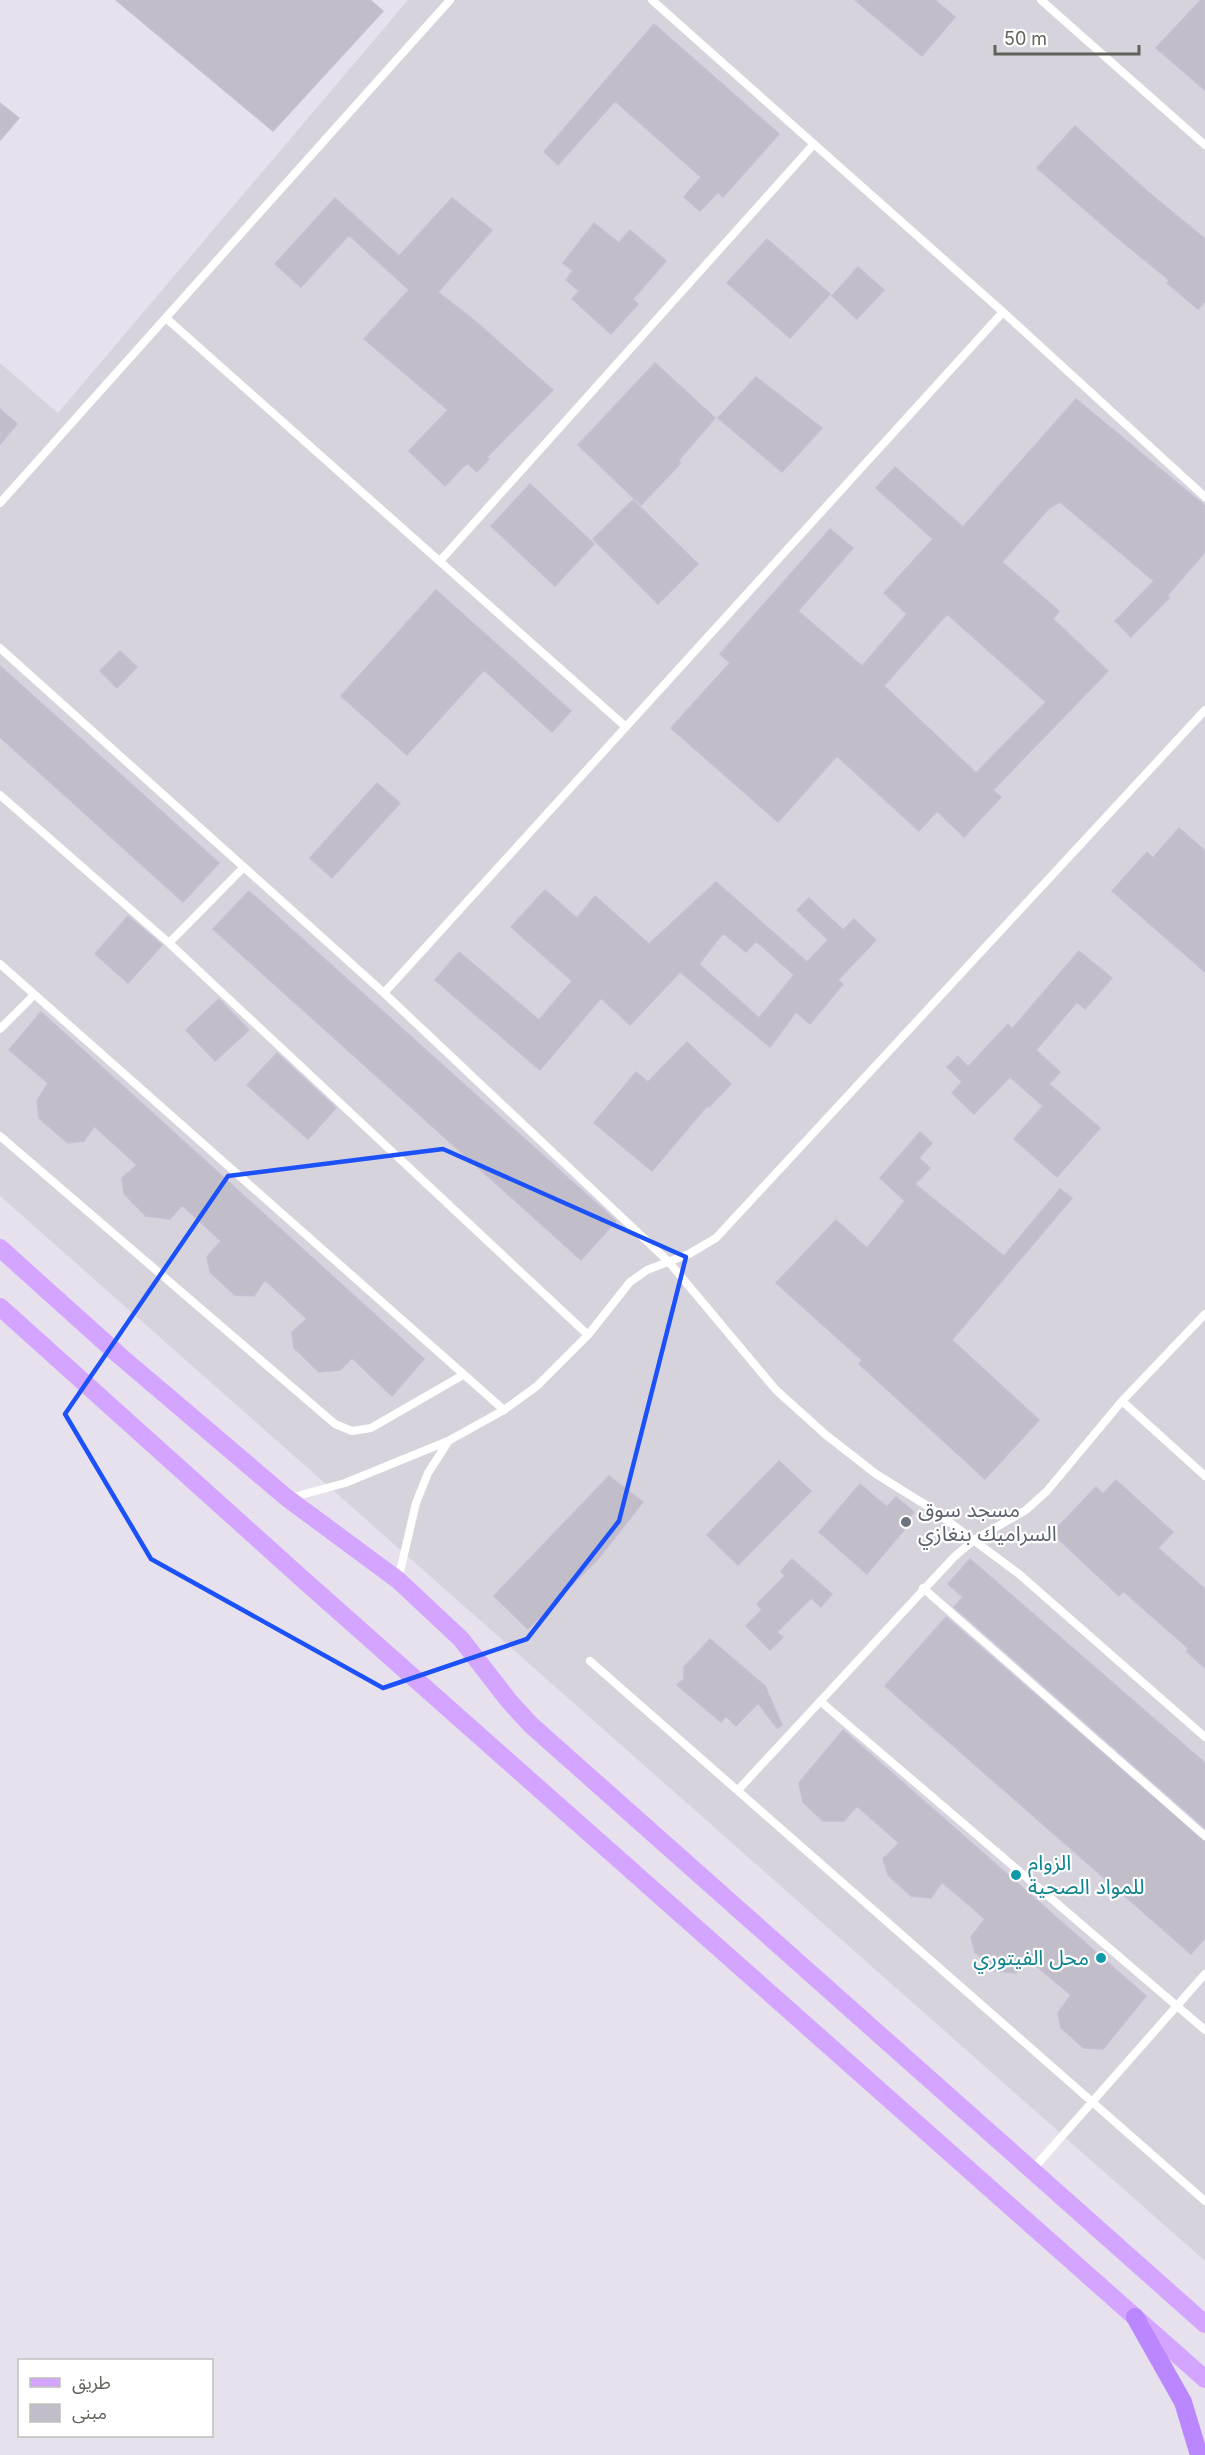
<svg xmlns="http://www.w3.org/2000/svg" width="1205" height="2455" font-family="Inter,'Noto Sans Arabic',sans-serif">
	<rect width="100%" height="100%" fill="#e7e1ee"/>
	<path fill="#d6d3dc" d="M408,0h797v2261l-1205,-1065v-833l58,50z"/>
	<path fill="#c1bec9" stroke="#c6bed3" stroke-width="1.5" fill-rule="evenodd" d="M116,0h254l13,11 -110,120z
		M855,0h80l20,17 -33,39z
		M1201,0h4v90l-49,-42z
		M654,24l125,110 -56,63 -5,-5 -18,19 -16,-14 17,-20 -86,-76 -57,64 -14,-13z
		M0,103l19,15 -19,22z
		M1075,126l73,66 57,47v62l-7,8 -31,-26 2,-3 -55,-45 -77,-67z
		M335,198l64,58 53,-58 40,32 -54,62 37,29 78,69 -66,67 2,2 -12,13 -10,-9 -22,23 -36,-35 39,-41 -84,-71 45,-49 -60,-55 -48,52 -26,-23z
		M594,223l25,20 11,-13 36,31 -33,38 5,5 -27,30 -39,-35 7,-8 -13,-11 7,-9 -10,-8z
		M767,239l63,55 -40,44 -63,-55z
		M858,267l26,23 -27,29 -25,-23z
		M655,363l60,55 -36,42 1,4 -39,41 -63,-60z
		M756,377l66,51 -40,44 -64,-54z
		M1076,399l129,107v46l-38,44 2,2 -38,39 -16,-16 39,-40 -94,-79 -11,6 -47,54 57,49 -6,8 55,52 -115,119 8,7 -37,40 -27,-26 -18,20 -82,-75 -59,66 -107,-94 59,-65 -10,-9 110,-125 23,19 -55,63 64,55 45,-52 -23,-21 49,-54 -57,-51 19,-21 68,60zM947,614l99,88 -70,71 -92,-87z
		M0,409l17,15 -17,20z
		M530,484l64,60 -39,42 -64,-60z
		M633,500l65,64 -40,40 -65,-65z
		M436,590l135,121 -19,21 -68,-62 -77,85 -66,-59z
		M120,651l17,16 -20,21 -17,-17z
		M0,666l219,197 -36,39 -183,-165z
		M377,783l23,20 -68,75 -22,-20z
		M1179,828l26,23v121l-93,-81 35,-39 6,6z
		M716,882l91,80 21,-22 -31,-30 12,-12 34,32 11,-11 22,21 -38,40 5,4 -33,40 -14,-12 -26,35 -90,-75 -50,53 -29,-27 -61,72 -105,-90 24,-28 80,68 33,-39 -61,-54 34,-37 32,28 18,-22 54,48zM723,933l23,19 10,-11 38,34 -35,43 -60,-54z
		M249,891l367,330 -35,39 -368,-331z
		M128,916l34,29 -34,38 -33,-29z
		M1079,951l33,27 -27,31 -8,-7 -41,48 24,22 -11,12 51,44 -43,49 -43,-38 29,-33 -33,-29 -36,37 -22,-21 10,-11 -15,-15 11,-11 10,11 40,-43 4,5z
		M219,999l30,31 -34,31 -29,-31z
		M41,1012l383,347 -32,37 -40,-38 -12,12 -21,2 -25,-24 -2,-16 15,-13 -42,-39 -11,16 -19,-1 -25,-23 -3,-15 14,-16 -39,-36 -12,14 -24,-3 -22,-22 -2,-16 15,-13 -43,-39 -10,15 -16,2 -29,-25 -2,-17 11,-18 -39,-33z
		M687,1042l44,42 -22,23 -2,-1 -55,65 -58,-48 42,-51 12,10z
		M277,1053l59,55 -28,31 -61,-54z
		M920,1132l12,11 -13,15 11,10 -15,16 89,72 56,-67 12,9 -120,142 87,80 -54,59 -126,-115 3,-4 -86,-77 60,-63 31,28 38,-47 -25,-23z
		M779,1461l32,30 -73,74 -31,-30z
		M609,1476l34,26 -45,57 -70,70 -34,-33z
		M1116,1480l57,52 -15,16 47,41v79l-18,-16 1,-4 -65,-57 -4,5 -67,-63 44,-46 7,7z
		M860,1484l27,23 9,-10 18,15 -11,12 1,6 -37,44 -48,-42z
		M792,1559l40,35 -11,13 -10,-9 -34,34 6,5 -13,13 -24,-24 16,-16 -5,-6 28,-28 -4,-5z
		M970,1559l235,204v65l-251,-221 9,-10 -15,-13z
		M946,1617l259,225v96l-14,16 -306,-268z
		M710,1639l55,47 17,39 -5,3 -19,-25 -22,23 -10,-10 -5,6 -44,-37 7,-6v-12z
		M843,1730l303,266 -43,53 -19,-1 -23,-20 -3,-15 13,-18 -43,-36 -12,14 -21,-2 -20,-19 -4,-15 14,-18 -43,-37 -11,16 -20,-2 -23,-21 -5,-16 16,-16 -42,-37 -13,15h-21l-20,-19 -4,-19z"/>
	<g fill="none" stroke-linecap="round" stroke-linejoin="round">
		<path stroke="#fff" stroke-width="8" d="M652,0l351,312 202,185
			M1041,0l164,145
			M166,318l460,409
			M0,503l450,-503
			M440,561l374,-417
			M0,648l384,345 284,268 108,129 50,45 50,39 53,33 90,67 186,163
			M0,795l169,148 419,392
			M169,943l75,-76
			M0,964l504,446
			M384,993l619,-681
			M0,1029l34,-34
			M0,1136l335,288 17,7 19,-3 92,-53
			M1122,1401l83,75
			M290,1498l55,-15 103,-42 56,-31 33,-24 51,-51 42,-53 17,-12 42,-16 27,-16 489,-528
			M398,1580l18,-77 12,-30 20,-31
			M923,1588l282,248
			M590,1661l615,540
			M820,1701l385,329
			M738,1790l216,-233 20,-17 52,-30 21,-19 75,-90 83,-87
			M1033,2169l172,-195"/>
		<path stroke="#d4a5ff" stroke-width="18" d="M0,1248l120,108 167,142 111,82 63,59 48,62 22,24 674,599
			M0,1307l307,276 898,796"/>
		<path stroke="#ba87ff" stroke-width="18" d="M1135,2317l48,85 16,53"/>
	</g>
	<path fill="none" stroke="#1c51f9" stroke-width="4.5" stroke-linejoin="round" d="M443,1149l243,108 -67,264 -92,118 -144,49 -232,-129 -86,-145 163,-238z"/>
	<circle fill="#6b7280" stroke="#fff" stroke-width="2" cx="906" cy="1522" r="6"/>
	<g fill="#0f9aa8" stroke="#fff" stroke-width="2">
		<circle cx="1016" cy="1875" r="6"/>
		<circle cx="1101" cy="1958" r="6"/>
	</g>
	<g text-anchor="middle" stroke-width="4.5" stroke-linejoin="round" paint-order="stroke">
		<g font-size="21" fill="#5b616d" stroke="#fff" text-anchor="start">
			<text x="918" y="1517">مسجد سوق<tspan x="918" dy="24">السراميك بنغازي</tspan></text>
		</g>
		<g font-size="21" fill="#0d838f" stroke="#fff" text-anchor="start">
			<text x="1028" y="1870">الزوام<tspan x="1028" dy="24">للمواد الصحية</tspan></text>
			<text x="1089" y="1965" text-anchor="end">محل الفيتوري</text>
		</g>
	</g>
	<rect x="18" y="2359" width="195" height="78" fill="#ffffff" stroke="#c0c1bd" stroke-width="1.5"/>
	<rect x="30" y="2378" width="30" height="9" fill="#d4a5ff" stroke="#c0c1bd" stroke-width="1.5"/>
	<text x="72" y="2389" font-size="18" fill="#616359">طريق</text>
	<rect x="30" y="2404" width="30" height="18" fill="#c1bec9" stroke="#c0c1bd" stroke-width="1.5"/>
	<text x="72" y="2419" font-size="18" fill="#616359">مبنى</text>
	<path d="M995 45v9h144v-9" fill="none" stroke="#616359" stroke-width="3"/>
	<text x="1004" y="45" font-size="18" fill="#616359" stroke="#ffffff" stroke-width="4.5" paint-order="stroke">50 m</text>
</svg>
